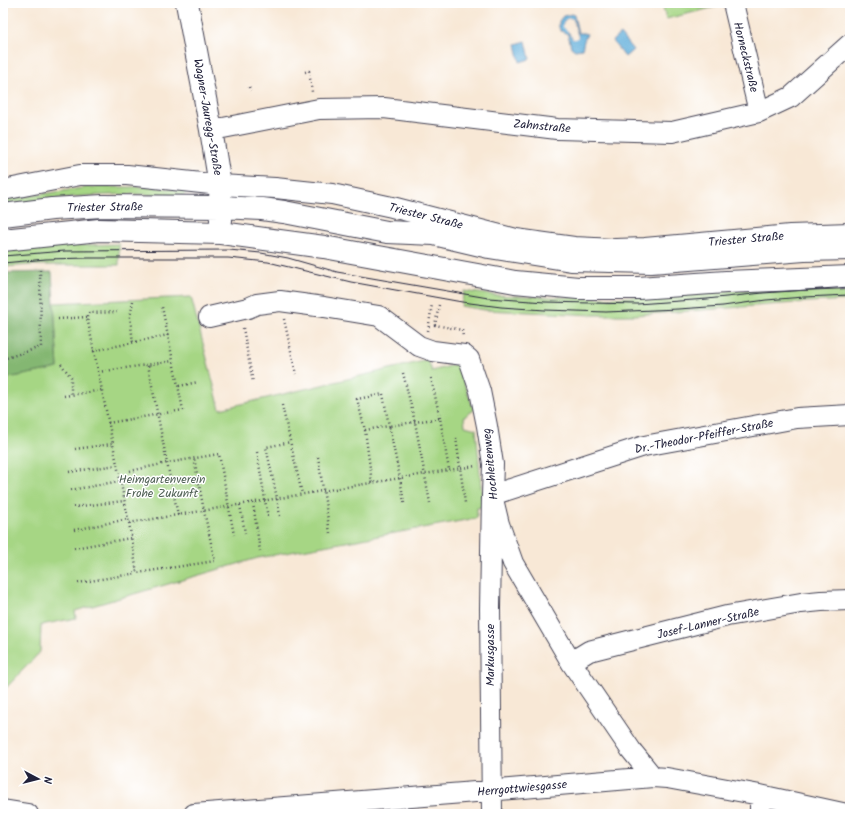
<svg xmlns="http://www.w3.org/2000/svg" width="853" height="817" font-family="Kalam,sans-serif">
	<rect width="100%" height="100%" fill="#fff"/>
	<filter id="ink" filterUnits="userSpaceOnUse"><feTurbulence type="fractalNoise" baseFrequency=".025" numOctaves="2"/><feDisplacementMap in="SourceGraphic" scale="8" xChannelSelector="R" yChannelSelector="G"/><feConvolveMatrix kernelMatrix="1 2 1 2 8 2 1 2 1" color-interpolation-filters="sRGB"/></filter>
	<filter id="wash" filterUnits="userSpaceOnUse"><feTurbulence type="fractalNoise" baseFrequency=".012" numOctaves="4" result="noise"/><feDisplacementMap in="SourceGraphic" scale="16" xChannelSelector="R" yChannelSelector="G"/><feGaussianBlur stdDeviation="0.9" result="paint"/><feColorMatrix in="noise" values="0 0 0 0 0 0 0 0 0 0 0 0 0 0 0 0 0 1.4 0 .05"/><feComposite in="paint" operator="in"/></filter>
	<g filter="url(#wash)">
		<rect width="100%" height="100%" fill="#f8e8d6"/>
		<path fill="#a6d684" stroke="#647c60" d="M662,3h61l1,2 -58,14z
			M89,187h63l36,4 -5,5 -48,-2 -52,2 -80,8v-4z
			M119,244v21h-89l-27,2v-16l56,-5z
			M850,283v17l-42,2 -173,13h-41l-109,-5 -24,-4 3,-15 29,4 55,2 63,1z
			M191,297l29,112 208,-49 4,11 25,-7 17,46 -10,7 1,9 11,3 7,78 -6,1v10l-219,40 -183,53 1,7 -35,7 -1,27 -37,39v-312l55,-11 -4,-65z"/>
		<path fill="#84b772" stroke="#536c56" d="M52,272l6,96 -55,11v-106z"/>
		<path fill="#60aeda" stroke="#41688a" fill-rule="evenodd" d="M571,14l3,1 4,18h5l4,1 -3,7 -2,8 -7,1 -4,-3 -3,-13 -7,-3 -2,-3v-7l4,-5 5,-1zM569,18l4,1 5,18 -5,2 -10,-15 2,-4z
			M620,34l13,16 -8,7 -13,-16z
			M526,41l4,18 -10,3 -4,-18z"/>
		<path fill="#f8e8d6" d="M569,18l4,1 1,6 4,12 -2,2h-3l-3,-6 -7,-6v-3l2,-4z"/>
	</g>
	<g filter="url(#ink)">
		<g fill="none" stroke-linecap="round" stroke-linejoin="round">
			<defs>
				<path id="minor" d="M733,3l26,109
					M211,130l12,-2 96,-19 65,-1 173,21 115,3 87,-20 32,-15 59,-53
					M3,190l77,-15h47l93,10 55,3 57,6 60,13 124,32 58,8 41,2 30,-1 145,-13 60,-2
					M209,317l39,-9 9,-4 23,-3 44,6 55,9 40,30 14,5 31,4 5,4 11,32 7,35 6,38 -1,31 7,29 14,39 58,99 60,88 22,27
					M571,662l18,-11 138,-35 74,-13 20,-2 29,-1
					M760,795v19
					M3,810l25,4
					M194,814l269,-21 190,-16 14,1 93,17 87,19
					M492,814l-2,-205 2,-114 152,-49 153,-28 53,-3"/>
				<path id="major" d="M187,3l24,127 6,37 3,18 1,36
					M3,215l49,-6 51,-3 118,1 41,2 22,3 103,20 47,2 55,13 82,13 80,2 153,-12 46,-1
					M3,240l96,-10 122,3 103,14 191,35 63,6h60l88,-6 124,-5"/>
			</defs>
			<use href="#minor" stroke="#424052" stroke-width="22"/>
			<use href="#major" stroke="#424052" stroke-width="24"/>
			<path stroke="#424052" stroke-width="2.5" stroke-dasharray="1 3" stroke-linecap="butt" d="M305,72l4,-1 3,21
				M249,87l1,4
				M133,301l-3,16 3,26
				M439,305l-4,20 27,5 1,7
				M87,317l2,-4 28,-1
				M58,319l29,-2 42,206 320,-53 27,-4
				M284,319l12,55
				M243,328l10,55
				M428,331l4,-27
				M93,351l75,-16
				M3,359l38,-12 -1,-77
				M61,364l10,13v18l31,-5
				M98,372l75,-11
				M403,373l12,49 15,81
				M431,378l9,40
				M179,386l19,-4
				M383,394l6,32 -24,4 -8,-31z
				M64,396l7,-1
				M282,405l20,89
				M108,423l75,-13 -21,-103
				M365,430l7,53
				M456,438l9,65
				M75,449l37,-5
				M257,452l11,66
				M318,457l12,76
				M130,471l37,-8 -19,-98
				M69,472l48,-7
				M71,490l49,-9
				M253,503l7,48
				M404,503l-4,-25 -11,-52 51,-8 9,52
				M240,505l5,28
				M73,507l51,-6
				M178,515l-11,-52 52,-9 15,81
				M280,516l-3,-18 -11,-51 25,-5
				M129,523l8,50 78,-12 -11,-50 -10,-53
				M74,530l54,-11
				M74,548l57,-10
				M78,583l59,-10"/>
			<use href="#minor" stroke="#fff" stroke-width="20"/>
			<use href="#major" stroke="#fff" stroke-width="22"/>
			<path stroke="#22223b" stroke-width="1" d="M3,256l62,-5 164,-1 32,3 27,5 49,14 151,26 57,4 92,2 70,-5 56,-6 87,-6
				M3,263l43,-4 43,-1h139l40,4 83,20 111,20 39,5 44,3 61,2 72,-3 45,-3 43,-6 38,-3 46,-2"/>
		</g>
	</g>
	<g text-anchor="middle" stroke-width="3" stroke-linejoin="round" paint-order="stroke">
		<g font-size="12" fill="#22223b" stroke="#fff">
			<text transform="translate(746 57) rotate(76)" y="4">Horneckstraße</text>
			<text transform="translate(208 117) rotate(80)" y="4">Wagner-Jauregg-Straße</text>
			<text transform="translate(542 126) rotate(5)" y="4">Zahnstraße</text>
			<text transform="translate(105 207) rotate(-1)" y="4">Triester Straße</text>
			<text transform="translate(426 216) rotate(14)" y="4">Triester Straße</text>
			<text transform="translate(746 239) rotate(-5)" y="4">Triester Straße</text>
			<text transform="translate(704 436) rotate(-11)" y="4">Dr.-Theodor-Pfeiffer-Straße</text>
			<text transform="translate(490 464) rotate(-96)" y="4">Hochleitenweg</text>
			<text transform="translate(708 623) rotate(-13)" y="4">Josef-Lanner-Straße</text>
			<text transform="translate(490 655) rotate(-90)" y="4">Markusgasse</text>
			<text transform="translate(522 788) rotate(-5)" y="4">Herrgottwiesgasse</text>
		</g>
		<g font-size="12" fill="#506155" stroke="#fff">
			<text x="162" y="483">Heimgartenverein<tspan x="162" dy="14">Frohe Zukunft</tspan></text>
		</g>
	</g>
	<rect width="853" height="817" fill="none" stroke="#fff" stroke-width="16"/>
	<g transform="translate(38 779) rotate(97)" stroke="#ffffff" stroke-width="3" paint-order="stroke">
	<path d="M0-3L7 15L0 10L-7 15Z" fill="#22223b"/>
	<text y="-6" font-size="11" font-weight="bold" text-anchor="middle" fill="#22223b">N</text>
	</g>
</svg>
